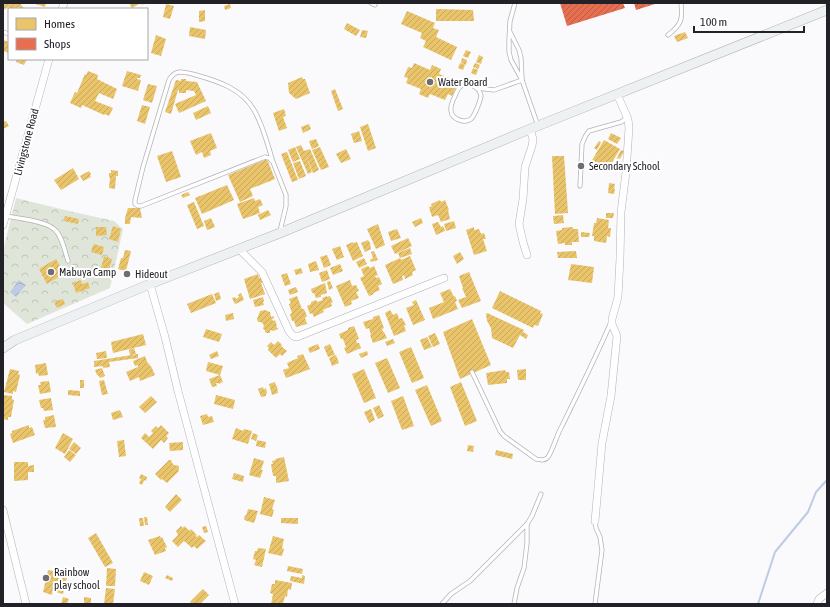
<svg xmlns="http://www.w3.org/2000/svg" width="830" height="607" viewBox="0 0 830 607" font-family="'Asap Condensed',sans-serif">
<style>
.park{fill:url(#park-crowns)}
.water{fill:url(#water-waves)}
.homes{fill:url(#homes-hatch)}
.shops{fill:url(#shops-hatch)}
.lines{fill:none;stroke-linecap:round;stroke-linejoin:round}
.stream{stroke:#becbe4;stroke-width:2}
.service-casing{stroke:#b3b2b6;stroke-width:5}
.minor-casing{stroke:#b3b2b6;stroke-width:8}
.secondary-casing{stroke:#b3b2b6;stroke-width:10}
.service{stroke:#fefefe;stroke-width:3.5}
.minor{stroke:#fefefe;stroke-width:7}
.secondary{stroke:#eef1f2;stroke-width:9}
.poi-dot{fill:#6e6d72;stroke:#fff;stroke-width:1.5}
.labels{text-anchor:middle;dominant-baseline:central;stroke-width:4;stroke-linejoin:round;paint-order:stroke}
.poi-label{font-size:11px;fill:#232128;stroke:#fff;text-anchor:start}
.street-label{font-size:11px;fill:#232128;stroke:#fff}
</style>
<defs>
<pattern id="park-crowns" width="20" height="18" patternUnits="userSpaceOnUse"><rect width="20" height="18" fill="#e0e5d9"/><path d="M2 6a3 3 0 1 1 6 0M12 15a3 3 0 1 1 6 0" fill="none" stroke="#c0c4ba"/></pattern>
<pattern id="water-waves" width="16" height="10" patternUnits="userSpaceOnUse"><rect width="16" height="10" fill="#becbe4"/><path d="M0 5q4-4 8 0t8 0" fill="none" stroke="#a3aec4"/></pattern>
<pattern id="homes-hatch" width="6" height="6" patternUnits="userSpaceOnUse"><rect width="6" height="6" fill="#e9c46a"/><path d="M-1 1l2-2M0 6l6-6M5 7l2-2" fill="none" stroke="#c8a85c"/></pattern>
<pattern id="shops-hatch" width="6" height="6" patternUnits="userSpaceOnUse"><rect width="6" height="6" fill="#e76f51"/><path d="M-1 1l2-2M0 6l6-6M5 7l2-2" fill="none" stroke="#bb5b43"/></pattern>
</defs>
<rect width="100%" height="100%" fill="#faf9fb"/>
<path class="park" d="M16 198 69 211 114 221 123 229 110 288 27 324 3 303V251Z"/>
<path class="water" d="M19 280 26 285 16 297 10 292Z"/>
<g class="homes">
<path d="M3 3H20L24 9H20L18 7 15 9H10L9 7 3 10Z"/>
<path d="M36 3H46L45 7 35 4Z"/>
<path d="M129 3H145L142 5 141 3 132 8Z"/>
<path d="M166 4 174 6 170 19 163 17Z"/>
<path d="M230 4 231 8 225 10 224 6Z"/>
<path d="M436 9 473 10 474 21H436Z"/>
<path d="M205 10V21L199 22V11Z"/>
<path d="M407 11 435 23 433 28 439 30 436 37 457 47 451 60 423 47 426 41 420 38 422 33 401 24Z"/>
<path d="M347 23 360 30 356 36 344 29Z"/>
<path d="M190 27 206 30 205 39 189 36Z"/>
<path d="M362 30 368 31 366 38 360 37Z"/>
<path d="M685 32 688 38 677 42 674 36Z"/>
<path d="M156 35 166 39 161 56 151 53Z"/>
<path d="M3 40 9 42V53L3 51Z"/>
<path d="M466 50 471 52 468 58 463 56Z"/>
<path d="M479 55 483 57 481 64 476 62Z"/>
<path d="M462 58 467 60 466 65 461 63Z"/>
<path d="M17 59H27L24 65 16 62Z"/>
<path d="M414 63 430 70 432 65 441 69 439 74 454 80 452 85 456 87 452 96 448 94 445 100 430 94 428 98 419 94 421 89 406 83 408 78 404 77 408 67 412 68Z"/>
<path d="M460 63 465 65 463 70 458 68Z"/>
<path d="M475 63 480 65 478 69 473 67Z"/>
<path d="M473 68 478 70 476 75 471 73Z"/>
<path d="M88 71 98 75 97 79 117 89 113 99 99 93 95 101 113 108 109 116 105 114 104 115 82 105 81 108 70 103 75 92 77 93 85 74 86 75Z"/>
<path d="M127 71 141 75 140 78H137V79L141 80 138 91 122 86Z"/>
<path d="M302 77 303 79H305L310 93 296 99 289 93 288 83Z"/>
<path d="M181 79H186V81L197 82 206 101 179 113 175 104 196 95 194 91 186 90V93H179V90H178L171 114 165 112 176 80 181 81Z"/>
<path d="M148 84 157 86 152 103 143 100Z"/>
<path d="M335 89 343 109 338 111 331 91Z"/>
<path d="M142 105 150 107 145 124 137 121Z"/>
<path d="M208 106 211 113 196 120 193 113Z"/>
<path d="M284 109 286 116 283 117 287 128 279 131 273 113Z"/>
<path d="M6 121 9 126 3 129V122Z"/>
<path d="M309 124 311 129 303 133 301 127Z"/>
<path d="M368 124 376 148 368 151 360 127Z"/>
<path d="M359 131 362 141 354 143 351 134Z"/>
<path d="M211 133 217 148 210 151 211 155 204 158 202 152 196 155 190 141Z"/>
<path d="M611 133 621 138 617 144 608 139Z"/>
<path d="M316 139 319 146 312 149 309 141Z"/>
<path d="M604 140 620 149 607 171 591 162Z"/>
<path d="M599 141 601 142 597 150 594 148Z"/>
<path d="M301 145 304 151 310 149 319 170 313 173 305 153 312 172 308 174 296 147Z"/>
<path d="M295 147 300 159 293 162 288 150Z"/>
<path d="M320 147 329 167 321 170 312 150Z"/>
<path d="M346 149 351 159 341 163 336 154Z"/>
<path d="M621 150 624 151 620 159 618 158 617 161 616 160Z"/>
<path d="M172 151 181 177 166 182 157 156Z"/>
<path d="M287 152 298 180 292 182 281 154Z"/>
<path d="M552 156H564L568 213 555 214Z"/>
<path d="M267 159 275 179 250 189 253 196 240 202 228 175Z"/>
<path d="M300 161 306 176 299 179 293 163Z"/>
<path d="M73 168 79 179 61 190 54 180Z"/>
<path d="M111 170 118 171V176H116L115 189 109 188 110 178 109 177V173H111Z"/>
<path d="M89 171 91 174 90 175 91 177 83 181 80 176 87 172H88Z"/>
<path d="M609 183 615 184 614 189H615L614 194 608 193Z"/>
<path d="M227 185 234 200 202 214 195 198Z"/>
<path d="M188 192 190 195 183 198 181 195Z"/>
<path d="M254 198 255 201 260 199 263 205 258 207 260 213 243 219 237 204Z"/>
<path d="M440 200 441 202 445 200 449 210H448L450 219 441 222 438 215 432 217 429 207 432 206 431 204Z"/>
<path d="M194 202 204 226 197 229 187 205Z"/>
<path d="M128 208H140L142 218 131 217 130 224H125V218Z"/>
<path d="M268 210 271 215 260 220 258 215Z"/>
<path d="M606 213H614L613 218H606Z"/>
<path d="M563 215 564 223 554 224 553 216Z"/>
<path d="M65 216 79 219 78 224 64 221Z"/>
<path d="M211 218 215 227 207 230 204 221Z"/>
<path d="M421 218 423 223 415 227 412 222Z"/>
<path d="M597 218 609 220 608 228H611L610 237 607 236 606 243 594 241V236H592L594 223H596Z"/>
<path d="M454 221 456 228 446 231 444 224Z"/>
<path d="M438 222 441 227 443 226 445 231 436 235 432 224Z"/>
<path d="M378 224 385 245 376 249 367 229Z"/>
<path d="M113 226 121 229 118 242 109 239Z"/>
<path d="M96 227H106L107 235 96 236Z"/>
<path d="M474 227V230L479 229 481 234 484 233 486 239H483L487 251 474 255 466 230Z"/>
<path d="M573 227V229H578L579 242H572V245H565V243L558 244 556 231 562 230V228Z"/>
<path d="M397 229 401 238 391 241 388 232Z"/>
<path d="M581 232 590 233 589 237H581Z"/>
<path d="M408 238 412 246 395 254 391 246Z"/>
<path d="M368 240 370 243 371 249 365 252 361 243Z"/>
<path d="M353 242V243L357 242 363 256 353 261 346 245Z"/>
<path d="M94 244 104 247 102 255 91 252Z"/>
<path d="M340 246 344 257 337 260 332 249Z"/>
<path d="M410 248 412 254 400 258 398 253Z"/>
<path d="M125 250 131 251 126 271 118 269 121 258H123Z"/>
<path d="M374 251 378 260 371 262 370 260 373 258 371 252Z"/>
<path d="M576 251 577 258H558L557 252Z"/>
<path d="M460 252 464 259 457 264 453 256Z"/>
<path d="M327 255 331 265 324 268 320 257Z"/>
<path d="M104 256 112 259 109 270 101 268Z"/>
<path d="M410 256 416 270 412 272 413 275 405 279 404 275 402 276 403 280 393 284 385 265 400 258 401 260Z"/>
<path d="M364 258 367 264 359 268 356 262Z"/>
<path d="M56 259 60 266 58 267 62 275 47 284 39 269Z"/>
<path d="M316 261 319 270 310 272 308 264Z"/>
<path d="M340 264 343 271 333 275 330 268Z"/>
<path d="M571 264 594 267 592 283 568 280Z"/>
<path d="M368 266 370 268 374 266 378 275 375 276 376 278 379 277 382 284 378 286 380 290 373 293 374 294 369 296 360 278 364 276 361 269Z"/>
<path d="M301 268 303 273 296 275 294 270Z"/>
<path d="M327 270 330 279 322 282 319 273Z"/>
<path d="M469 272 481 301 462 308 458 300 466 297 462 288H463L459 276Z"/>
<path d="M287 273 291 284 285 286 281 275Z"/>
<path d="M258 274 259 278H261L263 283H261L265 294 250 299 244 279Z"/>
<path d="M81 280 82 284 88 282 90 288 76 293 73 283Z"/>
<path d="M350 280 352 286 356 285 359 291 356 292 359 298 351 301 352 304 345 307 336 286Z"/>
<path d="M330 281 333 288 329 290 327 282Z"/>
<path d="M325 283 327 293 321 295V297L316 298 314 293H312L311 289Z"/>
<path d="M296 287 298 292 290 295 288 290Z"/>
<path d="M450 289 454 297 455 296 457 301 455 302 458 309 433 319 429 308 444 302 440 293Z"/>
<path d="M500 291 541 311 540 313 543 314 538 326 534 325 533 328 492 308Z"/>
<path d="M219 292 221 299 216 301 214 294Z"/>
<path d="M241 293 244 300 235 304 232 298 235 297 236 299 239 297 238 295Z"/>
<path d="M212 294 216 303 191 313 187 304Z"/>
<path d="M297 296 302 309H304L307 316 305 318 307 324 296 327 294 321H292L290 314 292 313 289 304 291 303 289 299Z"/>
<path d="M327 296V297L330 296 333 302 331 303 332 306 323 310 324 312 314 317 312 313 310 314 307 306 311 304V302L316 300 317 302 323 300 322 298Z"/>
<path d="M263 297 264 301 263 302 264 305 255 307 253 300Z"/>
<path d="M63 299 65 304 57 308 54 302Z"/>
<path d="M416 300 425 320 413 325 406 308 414 305 412 302Z"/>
<path d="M265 310 270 312 271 317 274 316V318L272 319 273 321 275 320 277 326H276L278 329 273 331 270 330V333H267L265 332V330L263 329 264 325 261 322H258L257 319 260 311Z"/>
<path d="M390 310 393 315 397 313 399 319 402 318 406 325 404 326 406 331 394 336 385 313Z"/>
<path d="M233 313 234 319 226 321 225 315Z"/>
<path d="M487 313 524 330 523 332 528 335 526 339 520 335 513 348 492 338 491 328 487 321 486 314Z"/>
<path d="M379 315 384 328 382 329 383 332H384L387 338 373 343 370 335H371L369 328 366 329 363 322 373 319V317Z"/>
<path d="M472 319 491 365 460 379 443 332Z"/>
<path d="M354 326 359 339 356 340 357 343H359L361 348 347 354 344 348 346 347 343 339H341L339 334 348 330V328Z"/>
<path d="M206 329 222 334 219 342 203 337Z"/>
<path d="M435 333 440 344 433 347 428 336Z"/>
<path d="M143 334 146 345 113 353 111 342Z"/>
<path d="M427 337 432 347 424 350 420 340Z"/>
<path d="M393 339 395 343 387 346 385 342Z"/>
<path d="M278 341 282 345 281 346 287 351 282 356 280 354 276 358 268 350 269 348 267 346 271 342 274 345Z"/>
<path d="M318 344 320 349 310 353 308 348Z"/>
<path d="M330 344 335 355 328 357 324 347Z"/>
<path d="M411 347 424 378 412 383 399 352Z"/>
<path d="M134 348 136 354 130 355 129 350Z"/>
<path d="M106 351 107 358 97 359 96 353Z"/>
<path d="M217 351 219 356 211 359 209 355Z"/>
<path d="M367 351 368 355 361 358 359 354Z"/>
<path d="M138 354V358L109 362 110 367 103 368V366L94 367V361Z"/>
<path d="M303 354 310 369 286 378 283 370 289 368 287 363 298 358 297 356Z"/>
<path d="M336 355 339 363 332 366 329 358Z"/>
<path d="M145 356 148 364 149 363 150 366H151L155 375 140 381 139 377 130 381 126 372 138 367V365L135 366 133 361Z"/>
<path d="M387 358 400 388 388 393 375 363Z"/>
<path d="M208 362 223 366 220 375 206 371Z"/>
<path d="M46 363 48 375 39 376 38 373 36 374 35 365Z"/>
<path d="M102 368 105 376 100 378 98 375H97L95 370Z"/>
<path d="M10 369 19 371 18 374 20 375 16 392 13 391V394L4 392Z"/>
<path d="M364 369 376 398 364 403 352 374Z"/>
<path d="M526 369V380H518L517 370Z"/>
<path d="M505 370 506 372H509L510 379H507V383L488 385 486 373Z"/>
<path d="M220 375 223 382 219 384 218 383H216L217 386 212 387 209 379Z"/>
<rect x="80" y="380" width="4" height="8"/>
<path d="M104 380 108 394 102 395 99 381Z"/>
<path d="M49 381 51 392 40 394 38 385H41L40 382Z"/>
<path d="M275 382 276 386H277L278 393 272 395 269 384Z"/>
<path d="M461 382 477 421 465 426 450 387Z"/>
<path d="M427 385 442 421 431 426 415 390Z"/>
<path d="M263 387 264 390 266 388 267 393 266 394V396L261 397 258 389Z"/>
<path d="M68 390 80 391V396L68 395Z"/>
<path d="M3 395 12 396V399L14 400 11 417H8V420L3 419Z"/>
<path d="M216 395 235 400 233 409 214 404Z"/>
<path d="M151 396 157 402 145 413 139 407Z"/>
<path d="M403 396 414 426 402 430 391 401Z"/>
<path d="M51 398 53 410 44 411 43 408H41L39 400Z"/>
<path d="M379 405 384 416 378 419 373 408Z"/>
<path d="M371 409 375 420 369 423 364 412Z"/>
<path d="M120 410 123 417 113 420 111 413Z"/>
<path d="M207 414 208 417 212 416 214 422 203 425 200 416Z"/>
<path d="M54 415 56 427 45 428 43 420H45V417Z"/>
<path d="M29 425V428L32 427 35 435 13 443 10 434 12 433V431Z"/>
<path d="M161 425 169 433 166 436 168 438 164 443 161 440 153 449 141 438 145 433 149 437 153 433 151 431 156 426 158 428Z"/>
<path d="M236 428 243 431 244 429 252 431 248 444 232 439Z"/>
<path d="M63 433 73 439 65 454 55 448Z"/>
<path d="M253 433 258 435 256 441 251 439Z"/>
<path d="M124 440 126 456 119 457 117 441Z"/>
<path d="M257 440 266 442 265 448 256 446Z"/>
<path d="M74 442 81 448 76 454 69 449Z"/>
<path d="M183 442V450L170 451 169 443Z"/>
<path d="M468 445 474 446 473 452 467 451Z"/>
<path d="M69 450 76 455 70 462 64 457Z"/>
<path d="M496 450 513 454 512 459 495 455Z"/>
<path d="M284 457 289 481 276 483V476H273L271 464H273L272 461 276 460 275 459Z"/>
<path d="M254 458 264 461 261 470H263L260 478 249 475Z"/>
<path d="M169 460H171L172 462V463L174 465 179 466V469L178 470 179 471 167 483 162 479 161 480 155 474Z"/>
<path d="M14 462H28V466L34 465V472H28V480L14 481Z"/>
<path d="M234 473 244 476 243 482 232 479Z"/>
<path d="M141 474 147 477 146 481 144 480 142 485 139 483 141 479 139 478Z"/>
<path d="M176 494 182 500 170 512 165 507Z"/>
<path d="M264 497 275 500 272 509 274 510 272 517 260 514Z"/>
<path d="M248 509 258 511 254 523 244 520 245 515 246 516Z"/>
<path d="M144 517H147L148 525H145Z"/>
<path d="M139 518H143L144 526H140Z"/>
<path d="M281 518H298V524L281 523Z"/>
<path d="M181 526 183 528 184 526 190 531 191 529 197 535 195 536 197 537 199 535 206 541 197 549 194 546 192 548 184 541 178 547 172 541 178 535 176 531Z"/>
<path d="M206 526 208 532 204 533 202 527Z"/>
<path d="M96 533 113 563 105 567 88 538Z"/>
<path d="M160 536 161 538 162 537 167 547 165 548 166 551 155 555 148 540Z"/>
<path d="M273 536 284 539 282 548 284 549 282 556 268 553Z"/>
<path d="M258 548 266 549 262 567 254 565 256 560 253 559 255 551H257Z"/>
<path d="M288 566 303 569 302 574 287 571Z"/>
<path d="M107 568 116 569 115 586H106Z"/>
<path d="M55 569 62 571 61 573 68 574 63 594 55 592 56 589 53 588 52 595 43 592 48 570 55 571Z"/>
<path d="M144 572 153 576 149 585 140 581Z"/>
<path d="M167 575 173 578 172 581 165 578Z"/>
<path d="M302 575 305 576 304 584 290 581 291 576 302 578Z"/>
<path d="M275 580 292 583 291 590 288 589 287 597 285 596 283 604H271L273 594 270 593 272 584H275Z"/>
<path d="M106 588 115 589 113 604H104Z"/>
<path d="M203 589 209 595 200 604H192L190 602Z"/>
<path d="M63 597 69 599 67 604H61Z"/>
<path d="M84 597 91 598V604H84Z"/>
</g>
<g class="shops">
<path d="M560 3H623L625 8 567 26Z"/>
<path d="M634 3H658L636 10Z"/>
</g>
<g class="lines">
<path class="stream" d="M758 604 775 552 808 512 816 492 827 480"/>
<g class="service-casing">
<g id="service">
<path d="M371 3 375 5"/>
<path d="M515 3 510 21 509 40V52L511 60 522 80 538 126"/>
<path d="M3 32 9 34"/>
<path d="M510 32 519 50 521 58 522 79"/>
<path d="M668 35C681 25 683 20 681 3"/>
<path d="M464 84C472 84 480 88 481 96 480 102 475 115 471 119 464 124 452 119 451 111 450 106 453 100 455 96 457 91 458 87 464 84Z"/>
<path d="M477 88 494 90 522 80"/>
<path d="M273 162C268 146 263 125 254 110 242 89 218 81 196 75 184 72 176 68 169 80L143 167 135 200V204L138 206H141L265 157 269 158 273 162 286 195V206L280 231"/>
<path d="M580 186 582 144 586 135 589 131 621 122 624 120 626 117"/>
<path d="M5 216C18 218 45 221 54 229 62 235 65 252 68 261"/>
<path d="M472 372 500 431 504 436 536 459C541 460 545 461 548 457 553 450 557 434 562 426 579 391 596 357 611 322"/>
<path d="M595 521 596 528 600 537 602 550 595 604"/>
<path d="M442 604 451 594 470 581 527 524 532 516 541 494"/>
<path d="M514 604 517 588 524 568 527 543V524"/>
</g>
</g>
<g class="minor-casing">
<g id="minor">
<path d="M62 9 64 3"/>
<path d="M3 225 49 59"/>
<path d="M239 249 262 272 289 331 293 336 297 337 444 278"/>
<path d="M527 255 523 242 519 224 523 199 525 167 532 146 533 139 530 129"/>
<path d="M150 284 165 337 178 391 235 604"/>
<path d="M3 510 26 604"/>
<path d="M595 521 602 443 611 396 617 336 612 324V319L618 297 620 258 621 212 626 172 629 128 628 119 617 94"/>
<path d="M817 604 819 599 827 593"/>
</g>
</g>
<g class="secondary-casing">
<path id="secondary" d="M3 348 15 340 150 284 280 233 530 129 827 10"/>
</g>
<use href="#service" class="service"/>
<use href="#minor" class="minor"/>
<use href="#secondary" class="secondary"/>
</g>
<g class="poi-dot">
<circle cx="430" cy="82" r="4"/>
<circle cx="581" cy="166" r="4"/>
<circle cx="51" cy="272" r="4"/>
<circle cx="127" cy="274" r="4"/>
<circle cx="46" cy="578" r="4"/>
</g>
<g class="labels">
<g class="poi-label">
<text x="438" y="82">Water Board</text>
<text x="589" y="166">Secondary School</text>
<text x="59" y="272">Mabuya Camp</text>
<text x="135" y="274">Hideout</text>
<text x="54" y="572">Rainbow<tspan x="54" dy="13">play school</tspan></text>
</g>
<g class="street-label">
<text transform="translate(26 142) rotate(-75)">Livingstone Road</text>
</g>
</g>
<rect width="830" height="607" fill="none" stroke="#232128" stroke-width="8"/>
<rect x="8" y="8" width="140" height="52" fill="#ffffff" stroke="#a7a6a9"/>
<rect x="16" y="18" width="20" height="12" fill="#e9c46a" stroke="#a7a6a9"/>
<text x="44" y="28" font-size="12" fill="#232128">Homes</text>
<rect x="16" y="38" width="20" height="12" fill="#e76f51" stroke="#a7a6a9"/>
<text x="44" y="48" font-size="12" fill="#232128">Shops</text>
<path d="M694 26v6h110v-6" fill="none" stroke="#232128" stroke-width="2"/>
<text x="700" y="26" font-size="12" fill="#232128" stroke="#ffffff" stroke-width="3" paint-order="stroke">100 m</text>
</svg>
